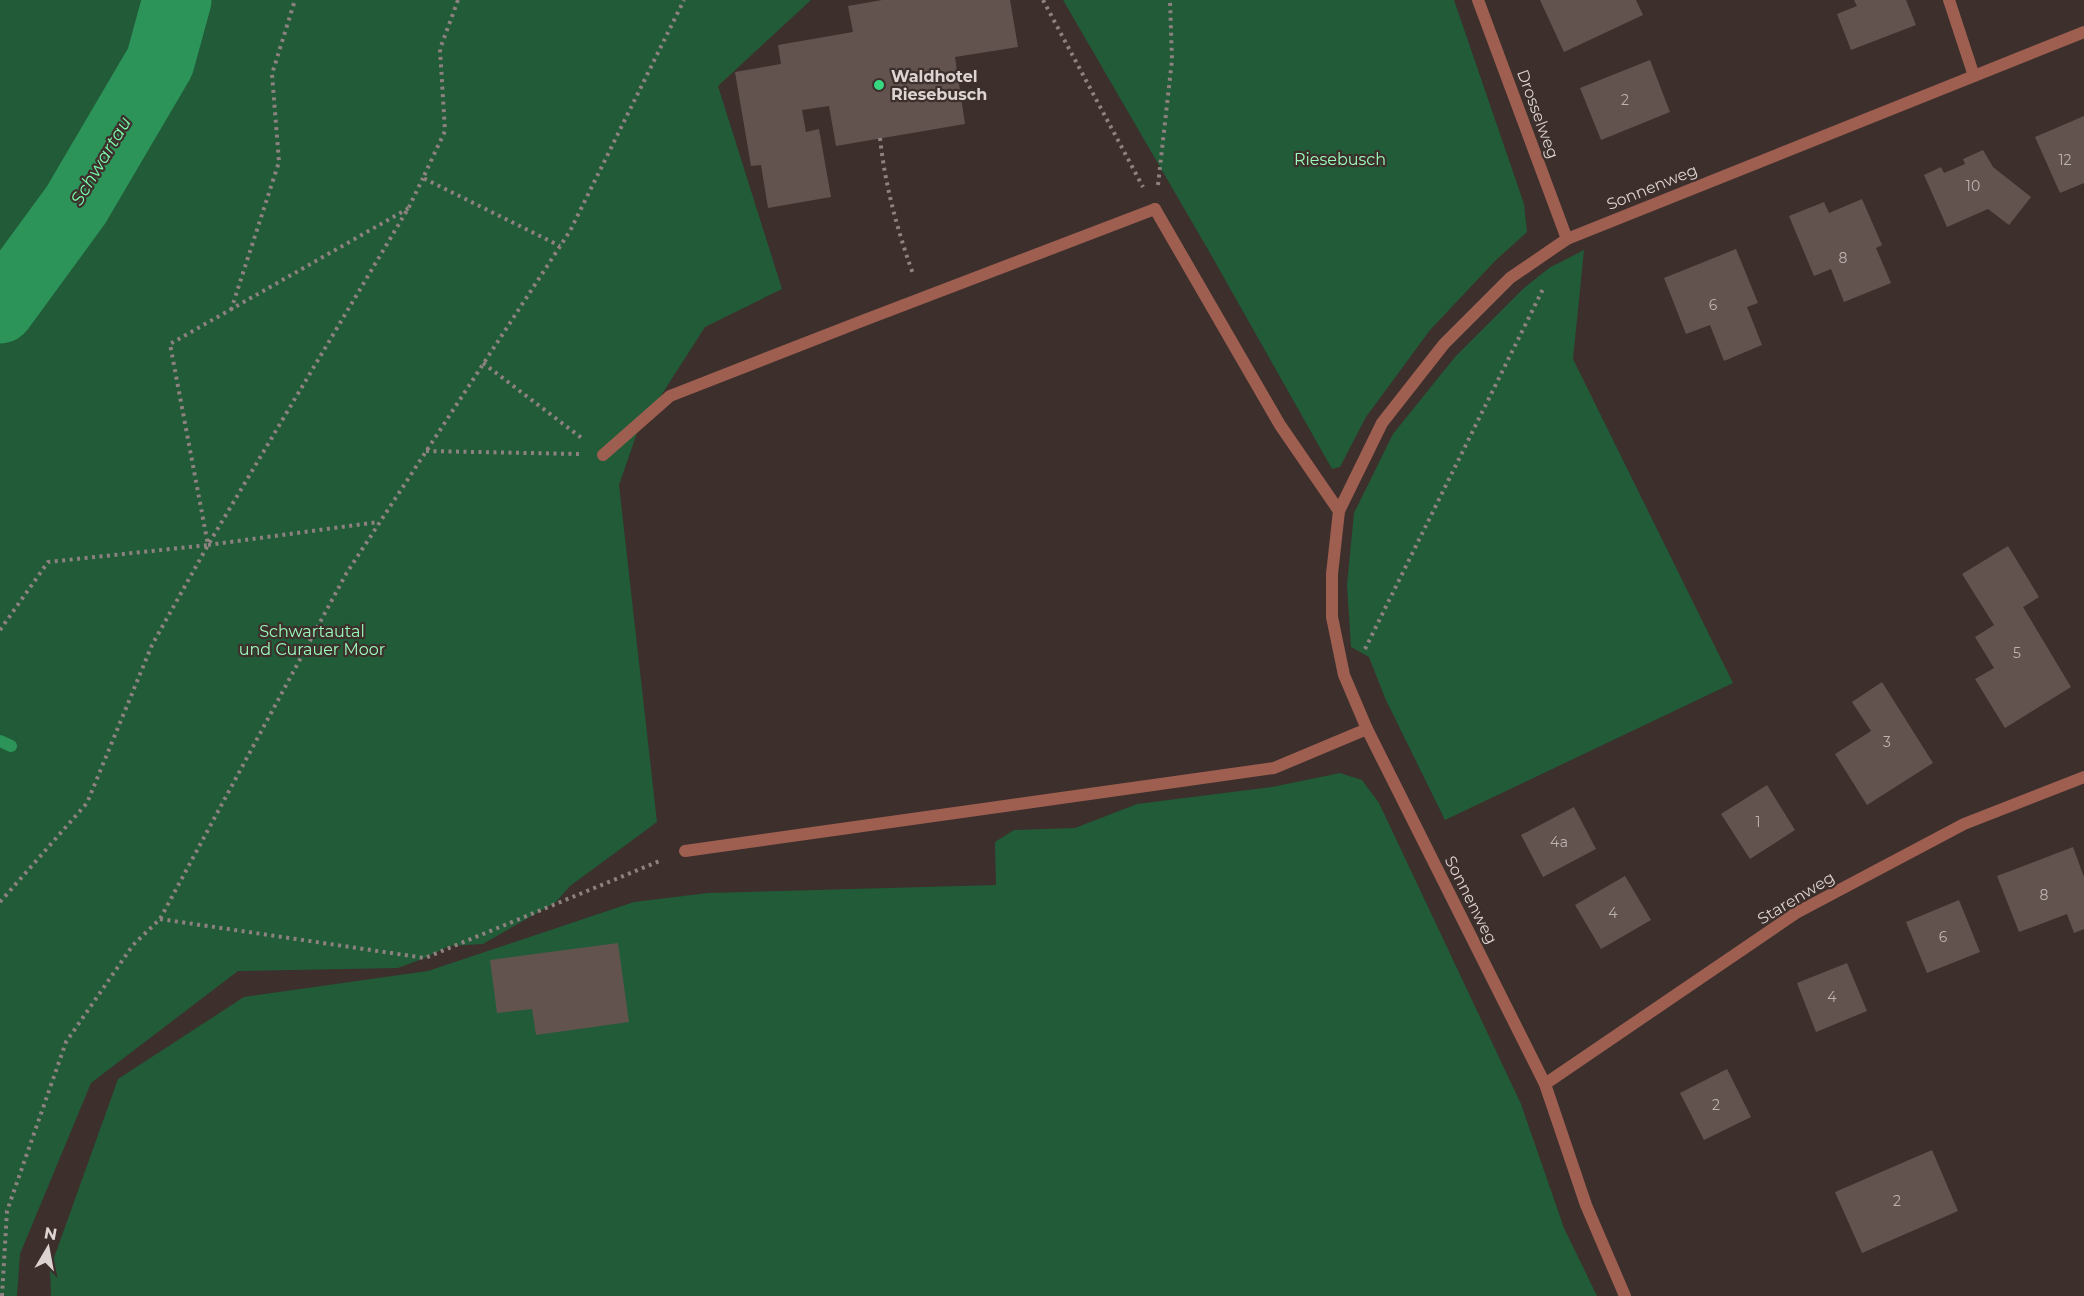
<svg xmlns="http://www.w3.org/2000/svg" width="2084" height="1296" viewBox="0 0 2084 1296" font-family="Montserrat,sans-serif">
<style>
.green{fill:#215b38}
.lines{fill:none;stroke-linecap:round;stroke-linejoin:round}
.stream{stroke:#2d9459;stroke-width:12}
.river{stroke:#2d9459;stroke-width:69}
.building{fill:#62534f}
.path{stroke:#8d827f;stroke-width:4;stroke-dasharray:3 4.5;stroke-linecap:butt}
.lane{stroke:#9e5f51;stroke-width:12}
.street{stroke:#9e5f51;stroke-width:12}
.poi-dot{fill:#36d880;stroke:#3d2f2c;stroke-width:2}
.labels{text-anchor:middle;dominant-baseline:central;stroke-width:4.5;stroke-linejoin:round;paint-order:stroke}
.number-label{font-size:14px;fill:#beb4b1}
.poi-label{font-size:16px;font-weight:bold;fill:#ddd4d2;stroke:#3d2f2c;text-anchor:start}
.street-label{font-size:16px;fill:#ddd4d2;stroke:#3d2f2c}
.park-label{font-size:16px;fill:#9afbbb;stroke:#3d2f2c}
.water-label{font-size:18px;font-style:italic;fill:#79f8a9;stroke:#3d2f2c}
</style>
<rect width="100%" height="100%" fill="#3d2f2c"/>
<g class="green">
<path d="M0 0H811L718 86 782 289 705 327 637 433 619 485 657 822 570 886 556 902 483 944 449 946 425 958 398 968 238 971 91 1083 20 1254 17 1296H0Z"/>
<path d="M1063 0H1454L1524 204 1527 232 1496 260 1430 330 1366 417 1340 467 1332 469 1210 253Z"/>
<path d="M1584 250 1573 359 1733 683 1445 820 1385 698 1369 657 1351 647 1347 585 1354 513 1393 434 1455 357 1524 288 1549 268Z"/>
<path d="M1340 773 1362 780 1379 803 1521 1104 1564 1228 1597 1296H51L50 1269 118 1079 244 997 428 971 634 902 708 893 996 885 995 842 1014 830 1075 828 1137 804 1272 787Z"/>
</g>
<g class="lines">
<path class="stream" d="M0 741 11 746"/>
<path class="river" d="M0 309 76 205 160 62 177 0"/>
</g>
<g class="building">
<path d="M882 0H1010L1018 47 955 57 965 124 836 146 829 106 802 110 806 132 819 129 831 197 768 208 761 165 751 166 735 72 781 64 778 45 853 32 848 6Z"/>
<path d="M1540 0H1636L1643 15 1564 52Z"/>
<path d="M1854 0H1906L1916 25 1851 50 1837 14 1857 6Z"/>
<path d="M1650 60 1670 112 1601 140 1580 88Z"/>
<path d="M2084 116V183L2060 193 2035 137Z"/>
<path d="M1983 150 1993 167 2031 197 2009 225 1988 209 1947 227 1924 175 1941 167 1944 173 1965 164 1963 159Z"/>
<path d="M1862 199 1882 245 1876 248 1891 283 1844 302 1831 269 1814 276 1789 216 1824 202 1829 213Z"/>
<path d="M1736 249 1758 303 1747 307 1762 345 1724 361 1710 325 1686 334 1664 278Z"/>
<path d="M2008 546 2039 597 2023 607 2071 687 2005 728 1975 679 1994 668 1975 637 1994 625 1962 574Z"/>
<path d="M1882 682 1933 763 1867 805 1835 754 1871 731 1852 702Z"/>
<path d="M1767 785 1795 830 1750 859 1721 814Z"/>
<path d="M1574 807 1596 849 1543 877 1521 835Z"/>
<path d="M2073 847 2084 877V929L2074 933 2067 914 2019 932 1997 876Z"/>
<path d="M1625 876 1651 920 1601 949 1575 905Z"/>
<path d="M1959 900 1980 952 1927 973 1906 922Z"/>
<path d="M618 943 629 1022 536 1035 532 1009 497 1013 490 960Z"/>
<path d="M1847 963 1867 1011 1816 1032 1797 983Z"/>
<path d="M1727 1069 1751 1117 1704 1140 1680 1093Z"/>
<path d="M1932 1150 1958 1211 1862 1253 1835 1192Z"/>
</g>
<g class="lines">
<g class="path">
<path d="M458 0 440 49 445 131 423 178 560 246"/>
<path d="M1043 0 1143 187"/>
<path d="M880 138C885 185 897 229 913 274"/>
<path d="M1158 185 1172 60 1170 0"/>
<path d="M231 310 279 162 272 74 295 0"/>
<path d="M483 363 583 439"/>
<path d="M426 451 579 454"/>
<path d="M208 545 379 522"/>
<path d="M0 630 48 562 208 545 170 344 409 208"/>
<path d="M1365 649 1544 287"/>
<path d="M0 902 87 803 152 645 208 545 409 207 423 178"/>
<path d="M160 919 425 958 662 860"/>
<path d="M2 1296 7 1211 66 1042 133 945 160 919 346 574 570 231 684 0"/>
</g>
<g class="lane">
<path d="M603 455 670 396 862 321 1155 209"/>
<path d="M685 851 1274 768 1367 729"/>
</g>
<g class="street">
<path d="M1478 0 1567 239"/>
<path d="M1949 0 1974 76"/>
<path d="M1155 209 1280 425 1339 511"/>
<path d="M1545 1084 1796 913 1964 824 2084 777"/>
<path d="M1625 1296 1586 1205 1545 1084 1367 729 1344 675 1332 617V574L1339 511 1382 423 1444 344 1510 278 1567 239 2084 32"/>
</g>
</g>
<circle class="poi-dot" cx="879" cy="85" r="6"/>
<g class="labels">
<g class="number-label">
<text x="1625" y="100">2</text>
<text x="2065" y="160">12</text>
<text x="1973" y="186">10</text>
<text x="1843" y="258">8</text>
<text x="1713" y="305">6</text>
<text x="2017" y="653">5</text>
<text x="1887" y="742">3</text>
<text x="1758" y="822">1</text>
<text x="1559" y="842">4a</text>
<text x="2044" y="895">8</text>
<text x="1613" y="913">4</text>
<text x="1943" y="937">6</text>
<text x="1832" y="997">4</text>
<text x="1716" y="1105">2</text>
<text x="1897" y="1201">2</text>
</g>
<g class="poi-label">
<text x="891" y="76">Waldhotel<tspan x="891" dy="18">Riesebusch</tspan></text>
</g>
<g class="street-label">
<text transform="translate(1538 114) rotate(70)">Drosselweg</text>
<text transform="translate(1652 187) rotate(-22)">Sonnenweg</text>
<text transform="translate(1796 898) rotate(-31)">Starenweg</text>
<text transform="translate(1471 900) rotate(63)">Sonnenweg</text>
</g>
<g class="park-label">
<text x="1340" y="159">Riesebusch</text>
<text x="312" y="631">Schwartautal<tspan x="312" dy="18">und Curauer Moor</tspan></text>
</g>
<g class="water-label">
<text transform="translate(101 161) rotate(-59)">Schwartau</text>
</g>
</g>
<g transform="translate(48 1248) rotate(10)" stroke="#3d2f2c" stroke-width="4.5" paint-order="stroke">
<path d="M0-4.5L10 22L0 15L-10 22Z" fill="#ddd4d2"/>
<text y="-9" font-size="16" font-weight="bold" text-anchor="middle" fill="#ddd4d2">N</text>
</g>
</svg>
